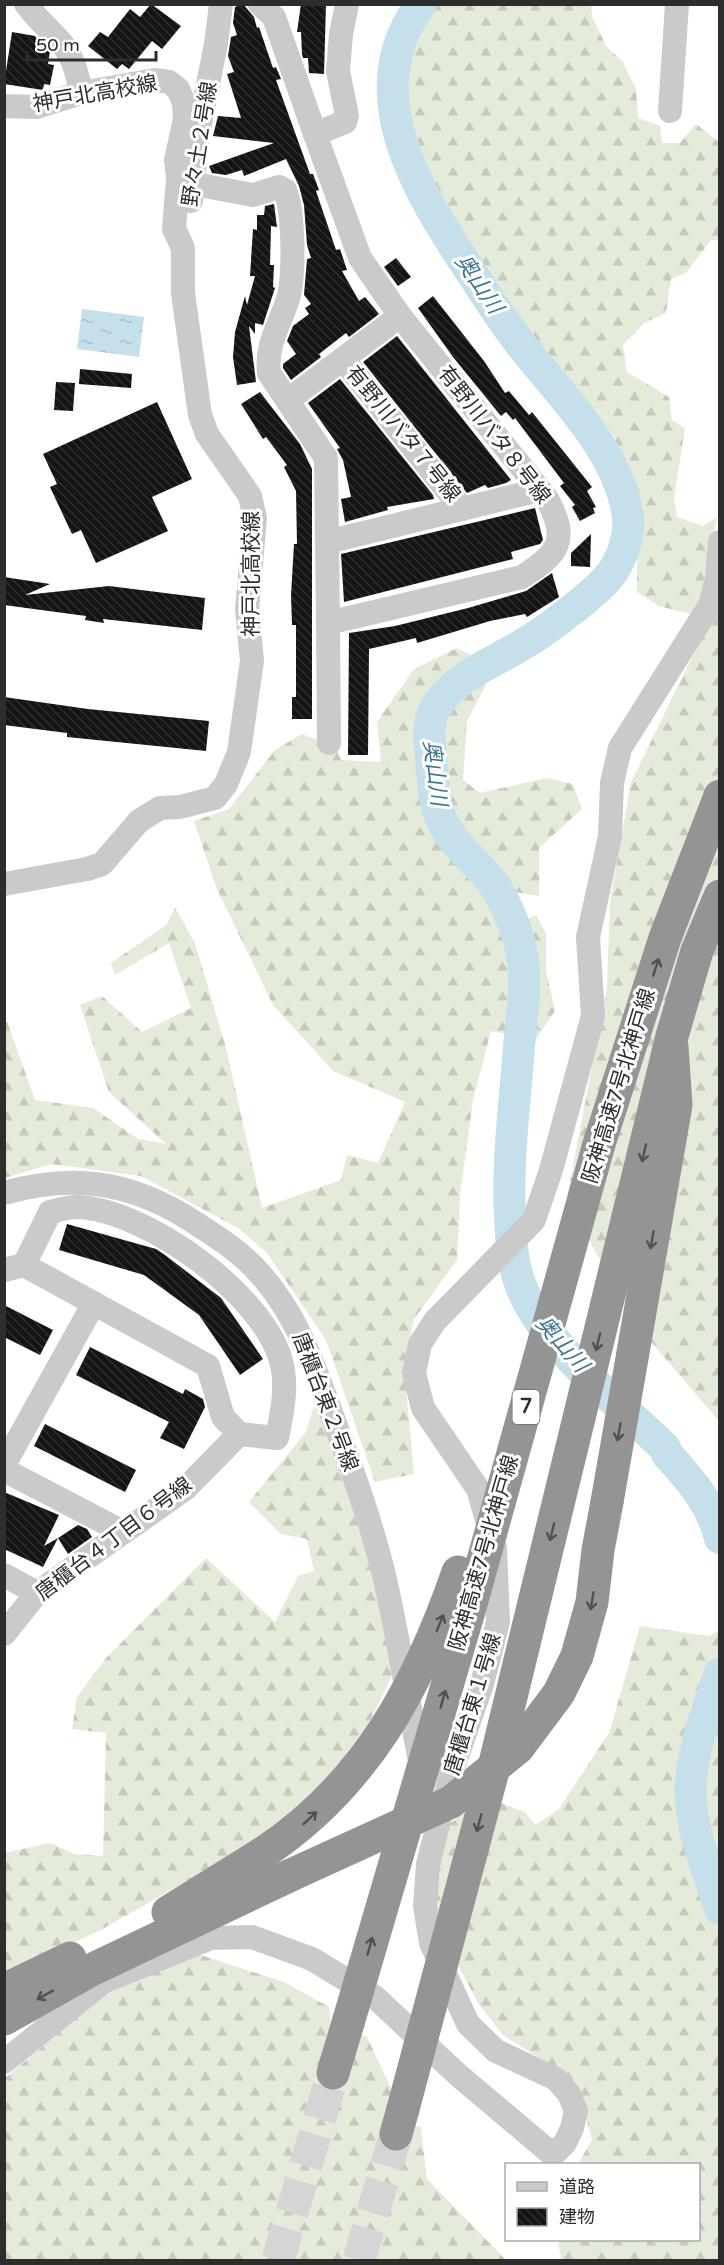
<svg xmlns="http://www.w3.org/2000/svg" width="724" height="2265" viewBox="0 0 724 2265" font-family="'Varela Round','Noto Sans JP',sans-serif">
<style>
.forest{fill:url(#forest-firs)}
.water{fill:url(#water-ripples)}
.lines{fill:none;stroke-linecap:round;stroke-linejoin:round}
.river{stroke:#c6e0eb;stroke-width:32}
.building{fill:url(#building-back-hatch)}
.highway-tunnel{stroke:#d5d5d5;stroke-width:33;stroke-dasharray:33 16;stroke-linecap:butt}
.minor{stroke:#cacaca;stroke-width:24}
.highway{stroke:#949494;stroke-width:33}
.highway-bridge{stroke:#949494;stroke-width:33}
.oneway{stroke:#515151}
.labels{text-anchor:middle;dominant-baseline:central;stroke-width:6;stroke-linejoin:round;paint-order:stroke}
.shield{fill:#fff;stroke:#6c6c6c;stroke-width:1.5}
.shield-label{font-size:20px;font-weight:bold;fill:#2d2d2d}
.street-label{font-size:21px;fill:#2d2d2d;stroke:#fff}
.water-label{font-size:22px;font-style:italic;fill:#3b7590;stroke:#fff}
</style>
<defs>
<pattern id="forest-firs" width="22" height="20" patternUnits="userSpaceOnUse" patternTransform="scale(1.5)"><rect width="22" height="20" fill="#e5ebda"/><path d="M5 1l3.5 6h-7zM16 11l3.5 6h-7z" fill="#c5cabb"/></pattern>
<pattern id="water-ripples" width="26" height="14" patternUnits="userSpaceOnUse" patternTransform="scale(1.5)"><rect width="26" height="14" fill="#c6e0eb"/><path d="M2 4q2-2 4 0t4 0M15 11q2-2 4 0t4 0" fill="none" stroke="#aac0ca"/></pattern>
<pattern id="building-back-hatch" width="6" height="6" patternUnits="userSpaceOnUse" patternTransform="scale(1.5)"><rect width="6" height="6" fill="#141414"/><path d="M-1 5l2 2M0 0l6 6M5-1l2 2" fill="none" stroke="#2e2e2e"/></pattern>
</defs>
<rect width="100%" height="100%" fill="#fff"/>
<g class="forest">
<path d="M591 4 592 16 606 46 623 62 636 89 638 118 660 126 662 143H680L696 124 719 142V240H711L686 273 671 279 666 313 644 323 623 345 627 372 669 397 672 420 685 428 674 498 677 517 703 526 717 517 699 616 659 606 637 592V550L633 489 614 436 514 326 428 192 402 131 401 74 408 35 431 5Z"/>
<path d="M719 590V1421L646 1336 593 1248 568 1192 607 988 610 901 631 782 702 637Z"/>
<path d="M457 648 482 661 485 687 467 721 463 780 480 793 546 778 573 784 582 809 539 848V896L514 892 492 909 508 929 536 915 546 933V970L555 1011 536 1039 491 1031 473 1100 460 1195 457 1260 414 1319 404 1367 414 1474 375 1482 326 1340 267 1253 238 1228 141 1176 51 1164 5 1178 4 1013 35 1100 93 1108 138 1139 166 1144 109 1092 80 1005 102 996 142 1032 191 1008 169 943 115 975 111 963 166 925 175 908 195 943 226 1048 262 1208 341 1180 347 1155 378 1163 405 1102 333 1071 273 1005 216 887 194 821 229 809 275 750 302 734 335 747 341 760 381 762 377 722 414 669Z"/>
<path d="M314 1406 331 1432 368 1556 396 1667 370 1721 308 1807 248 1846 99 1931 5 1974 4 1853 50 1843 75 1854 103 1856 106 1733 72 1729 77 1697 106 1658 206 1558 275 1622 298 1576 314 1571 307 1539 281 1534 249 1502 306 1432Z"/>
<path d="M640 1626 708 1636 719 1631V2260H561L558 2240H698V2164H578L592 2140 581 2098 560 2071 503 2035 478 2003 434 1919 442 1831 481 1796 525 1812 535 1825 559 1809 609 1733Z"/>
<path d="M195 1953 284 1982 329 2007 331 2025 367 2037 393 2092 384 2119 421 2127 427 2179 506 2260H5L4 2079 108 1991Z"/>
</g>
<path class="water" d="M82 309 144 317 139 357 77 349Z"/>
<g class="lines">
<g class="river">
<path d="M421 4C355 92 418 192 469 269 486 295 503 322 522 346 561 395 621 454 628 518 630 538 620 565 606 580 590 597 546 631 525 643 495 662 455 676 436 707 427 721 429 741 431 757 433 779 433 803 443 823 456 849 481 865 497 889 509 910 520 937 523 961 526 989 522 1018 519 1046 515 1103 507 1159 510 1216 511 1242 512 1266 523 1291 546 1346 621 1406 665 1448L667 1454C691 1481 711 1502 720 1538"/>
<path d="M720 1673C709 1707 694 1743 691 1779 687 1823 707 1868 720 1909"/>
</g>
</g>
<g class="building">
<path d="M151 4 181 26 162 49 152 41 129 69 122 64 117 69 88 46 100 32 108 37 130 9 140 17Z"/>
<path d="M243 4 254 17 257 28 259 27 273 68 276 67 281 79 276 80 310 174H313L319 190 316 191 336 250 340 249 347 270 342 271 359 301 365 297 379 314 349 337 346 333 319 354 321 357 291 380 283 368V364L296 354 287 341 293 326 309 314 305 308 311 304 304 295 307 259 311 258 307 245 304 205 299 186 286 159 244 176 242 170 226 175 212 173 209 166 274 143 213 136 218 116 241 118 227 74 234 72 228 56 231 37 237 35 233 23 235 7Z"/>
<path d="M301 4H326L324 74 309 73 308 58H303L302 54 301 32H297Z"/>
<path d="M12 32 35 36 41 46 50 51 48 64 54 65 50 85 44 84 43 90 4 84Z"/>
<path d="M274 204 277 227 271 226 270 265H274L273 287 275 288 263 325 255 323V334L249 326 256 382 237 385 233 357 235 332 245 296 247 305 255 276H250L253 229 257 230V215H264L265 206Z"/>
<path d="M396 258 411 277 398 286 384 267Z"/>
<path d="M433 296 484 361 505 393 509 391 529 415 532 412 592 487 587 491 596 507 593 508 595 513 580 521 572 507 575 505 560 486 564 483 515 418 513 420 506 412 501 416 453 357 418 308Z"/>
<path d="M397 336 511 480 506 483 488 488 485 485 467 493 363 362Z"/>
<path d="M80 369 132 374 131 388 79 384Z"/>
<path d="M340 379 433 495 434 499 387 507 388 510 345 522 341 499 351 497 343 460 337 449 340 448 308 403Z"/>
<path d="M56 382 75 383 73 411 54 410Z"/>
<path d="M260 392 300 444 312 469V719H292V697H296V625H292L291 595 294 544H297L296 491 284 467 287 465 266 437 263 439 241 404Z"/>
<path d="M157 402 192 479 152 497 168 531 96 563 81 530 72 534 50 487 57 484 43 454Z"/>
<path d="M535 508 543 540 540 544 511 552 513 559 344 602 341 554Z"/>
<path d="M591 534 590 567 571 566V553Z"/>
<path d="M552 573 559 597 527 617 525 614 490 621 417 643 416 638 369 649 368 755H348L349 633 395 626 468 608 526 591Z"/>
<path d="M4 577 50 584 25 595 109 586 205 598 202 630 103 619 104 623 85 620 86 616 4 605Z"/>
<path d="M4 697 88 709 209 721 206 751 67 737V733L4 725Z"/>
<path d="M67 1224 156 1249 165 1255 221 1298 263 1359 240 1375 199 1315 144 1275 59 1250Z"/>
<path d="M4 1305 53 1330 40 1355 4 1337Z"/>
<path d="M90 1347 183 1394 185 1389 203 1399 205 1407 184 1449 160 1438 169 1422 76 1375Z"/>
<path d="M45 1424 136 1470 125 1492 34 1446Z"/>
<path d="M4 1492 59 1515 44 1546 58 1538 43 1567 4 1549Z"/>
<path d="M78 1525 87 1529 92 1537 68 1554 58 1538Z"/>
</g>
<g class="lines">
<g class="highway-tunnel">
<path d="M278 2260 333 2073"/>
<path d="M359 2260 396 2134"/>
</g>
<g class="minor">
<path d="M26 4C55 42 72 39 81 93"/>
<path d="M260 4 274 17 315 134"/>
<path d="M4 106 36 107 81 93 155 80 169 82 178 89 184 103 185 119 176 160 178 179 174 229 183 248V293L200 415 207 434 250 496 255 518 247 610 252 661 239 752 226 784 215 798 180 807 160 808 139 821 102 864 87 869 4 884"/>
<path d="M670 111 677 4"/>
<path d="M194 184 253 195 279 187 285 190C294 212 295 280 287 302 278 328 266 345 269 373L326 458 328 623"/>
<path d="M191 201 199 129 216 44 221 4"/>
<path d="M343 359 462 509"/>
<path d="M288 400 400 316"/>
<path d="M327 542 539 490"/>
<path d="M329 743 328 623 522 577C558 554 570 541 547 499L400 316 360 258 315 134 345 122 347 116 338 71 341 34 347 4"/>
<path d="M4 1193C71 1174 127 1181 186 1217 212 1234 241 1251 261 1275 295 1313 312 1360 329 1407 349 1462 370 1517 384 1575 399 1639 408 1705 422 1770"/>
<path d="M24 1265 50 1212C58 1210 68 1207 77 1207 145 1209 263 1294 281 1361 288 1386 282 1413 277 1438L239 1434"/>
<path d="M4 1270 24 1265 208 1366 223 1417 239 1434 185 1489 37 1593 4 1634"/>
<path d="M4 1465 94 1303"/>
<path d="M4 1470 123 1532"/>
<path d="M4 1575 37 1593"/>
<path d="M4 2062 103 1982 211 1938 252 1937 312 1959 376 1998 457 2074 553 2155 565 2143 572 2128 576 2111 569 2094 556 2079 496 2051 468 2024 431 1943 425 1906 428 1864 452 1770 482 1684 498 1622 495 1548 478 1489 423 1408 414 1373 420 1344 435 1321 534 1220 551 1170 593 1016 588 937 610 836 612 783 620 748 710 605 717 579 720 542"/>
</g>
<g class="highway">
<path d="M607 1502 676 1105 672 1047"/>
<path d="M168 1912 263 1853"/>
<path d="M4 1990 70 1958"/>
<path d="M4 2019 91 1970 291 1875"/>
<path d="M333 2073 348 2023"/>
<path d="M396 2134 403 2109"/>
</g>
<g class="highway-bridge">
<path d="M263 1853C366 1785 419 1685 458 1572"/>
<path d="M291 1875 451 1802 518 1748 559 1693 577 1656 592 1602 598 1550 607 1502"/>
<path d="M348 2023 469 1611 599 1144 665 938 720 796"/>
<path d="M403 2109 494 1767 672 1036 697 951 720 896"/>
</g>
</g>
<defs><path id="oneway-shaft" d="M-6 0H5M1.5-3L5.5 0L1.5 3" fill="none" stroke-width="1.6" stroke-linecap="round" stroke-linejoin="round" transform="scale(1.5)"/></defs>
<g class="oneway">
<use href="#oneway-shaft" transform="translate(656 967) rotate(-72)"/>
<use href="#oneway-shaft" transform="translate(644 1153) rotate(103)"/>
<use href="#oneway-shaft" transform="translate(652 1240) rotate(100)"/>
<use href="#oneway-shaft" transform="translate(598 1342) rotate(104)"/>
<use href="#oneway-shaft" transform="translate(619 1432) rotate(100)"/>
<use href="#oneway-shaft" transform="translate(552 1532) rotate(104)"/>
<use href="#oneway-shaft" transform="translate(592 1601) rotate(100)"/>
<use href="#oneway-shaft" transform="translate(440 1623) rotate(-68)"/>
<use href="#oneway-shaft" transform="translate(443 1699) rotate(-74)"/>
<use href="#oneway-shaft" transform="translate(310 1818) rotate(-43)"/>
<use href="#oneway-shaft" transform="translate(479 1823) rotate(105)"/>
<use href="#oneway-shaft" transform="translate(370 1946) rotate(-74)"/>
<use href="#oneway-shaft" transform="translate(45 1995) rotate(151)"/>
</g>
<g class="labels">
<rect class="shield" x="512.5" y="1390" width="27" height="34" rx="4.5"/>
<g class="shield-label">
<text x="526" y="1407">7</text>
</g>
<g class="street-label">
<text transform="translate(95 94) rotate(-10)">神戸北高校線</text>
<text transform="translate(200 144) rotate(-81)">野々土２号線</text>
<text transform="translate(403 434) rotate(51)">有野川バタ７号線</text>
<text transform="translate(494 435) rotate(52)">有野川バタ８号線</text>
<text transform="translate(251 574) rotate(-90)">神戸北高校線</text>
<text transform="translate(619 1086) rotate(-73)">阪神高速7号北神戸線</text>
<text transform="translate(325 1402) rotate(69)">唐櫃台東２号線</text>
<text transform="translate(114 1539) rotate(-37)">唐櫃台４丁目６号線</text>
<text transform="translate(484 1553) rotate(-74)">阪神高速7号北神戸線</text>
<text transform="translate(473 1704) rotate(-73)">唐櫃台東１号線</text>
</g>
<g class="water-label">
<text transform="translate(479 284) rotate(56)">奥山川</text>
<text transform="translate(435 773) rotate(83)">奥山川</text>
<text transform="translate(562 1344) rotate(49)">奥山川</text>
</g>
</g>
<rect width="724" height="2265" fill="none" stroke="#2d2d2d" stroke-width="12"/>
<rect x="505" y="2163" width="195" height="78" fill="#ffffff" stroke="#ababab" stroke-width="1.5"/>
<rect x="517" y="2182" width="30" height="9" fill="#cacaca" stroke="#ababab" stroke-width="1.5"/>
<text x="559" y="2193" font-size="18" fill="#2d2d2d">道路</text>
<rect x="517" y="2208" width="30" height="18" fill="url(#building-back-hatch)" stroke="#ababab" stroke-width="1.5"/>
<text x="559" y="2223" font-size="18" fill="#2d2d2d">建物</text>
<path d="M27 51v9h129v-9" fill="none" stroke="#2d2d2d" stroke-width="3"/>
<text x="36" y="51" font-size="18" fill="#2d2d2d" stroke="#ffffff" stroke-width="4.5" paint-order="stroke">50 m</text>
</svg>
